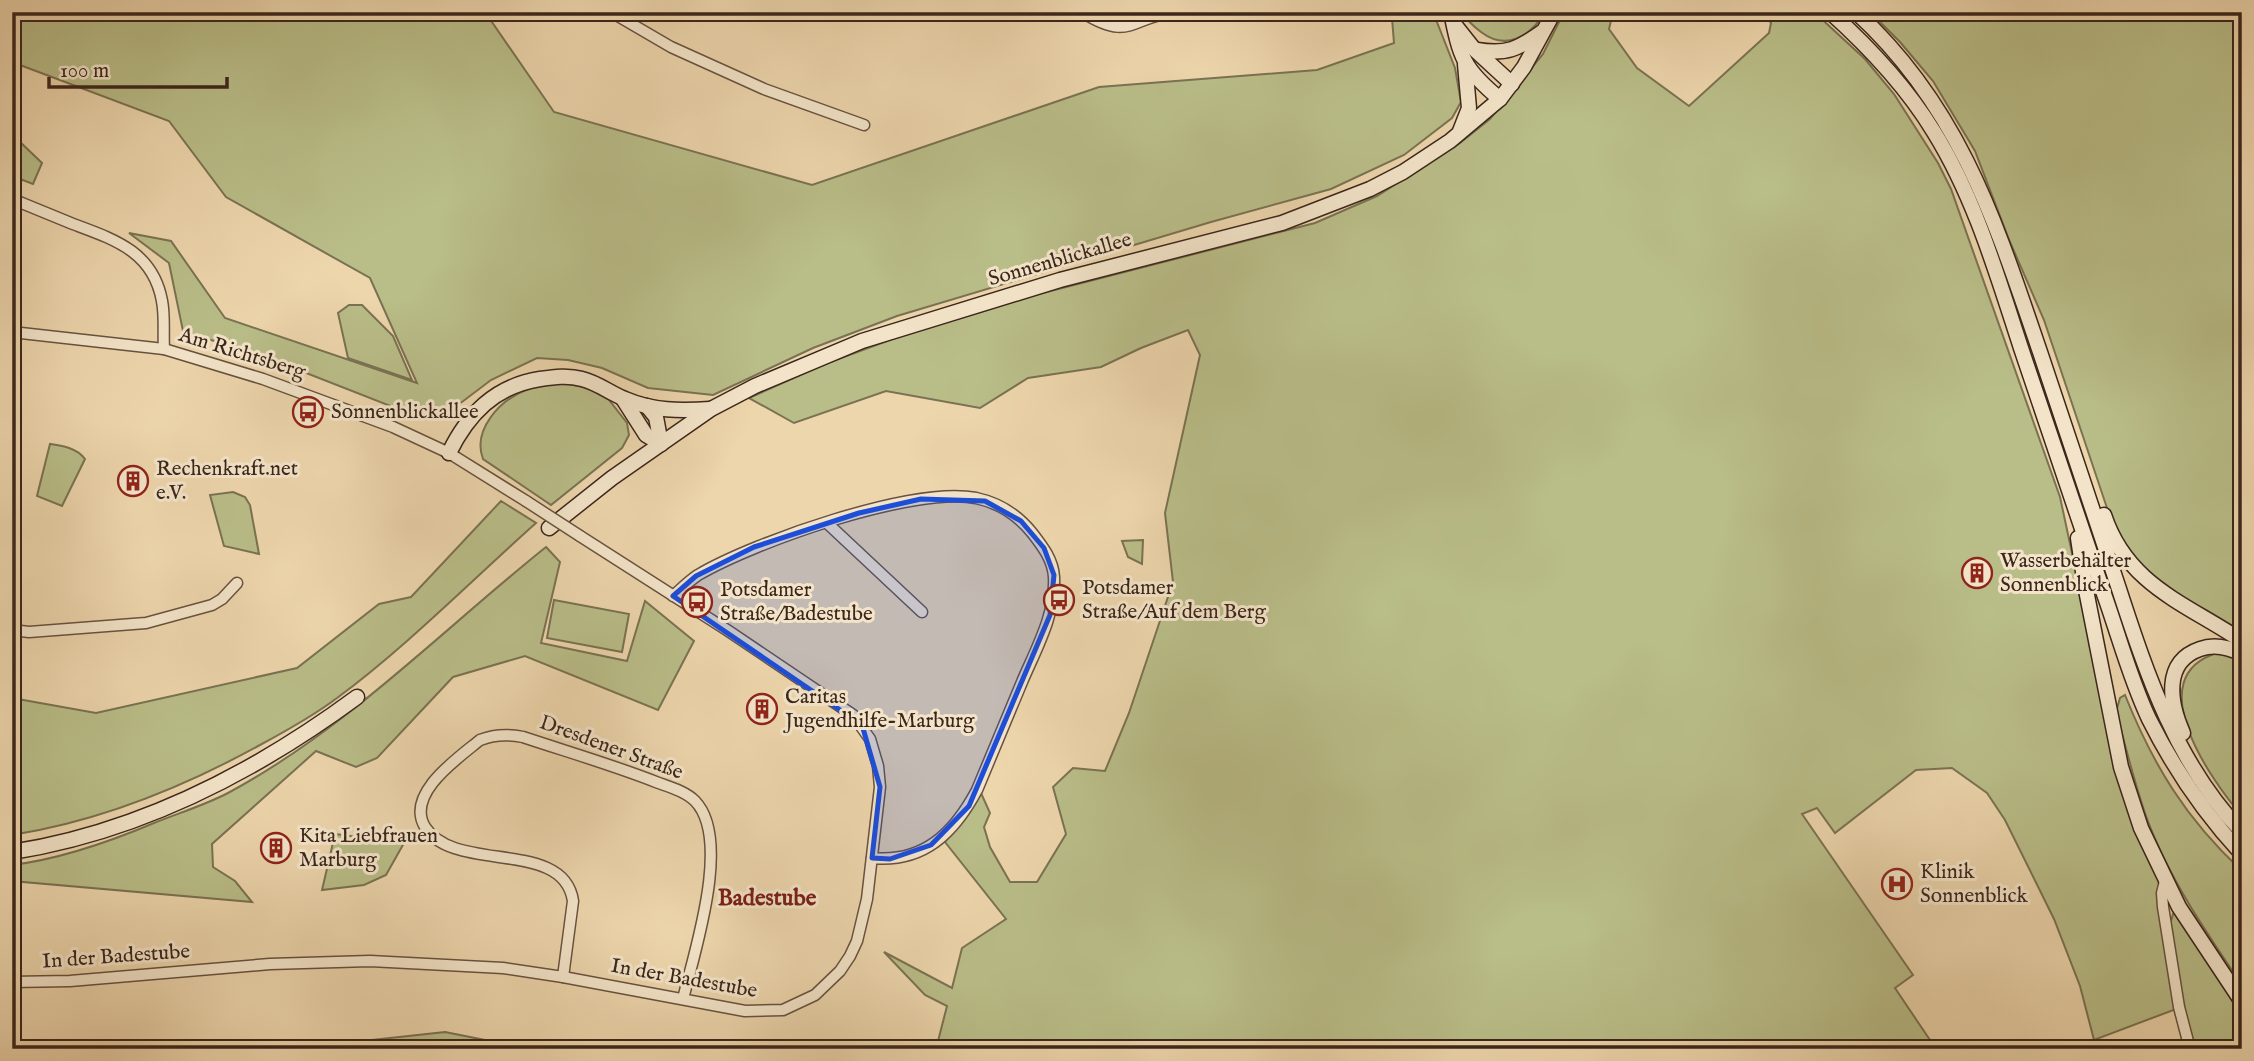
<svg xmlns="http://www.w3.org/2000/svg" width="2254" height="1061" viewBox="0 0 2254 1061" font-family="'IM FELL English',serif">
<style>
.green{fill:#b9bd88;stroke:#7a7252;stroke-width:2}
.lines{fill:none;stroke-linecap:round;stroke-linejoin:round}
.street-casing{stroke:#68523f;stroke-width:13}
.secondary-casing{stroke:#3b261b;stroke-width:17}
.street{stroke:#f3e4c9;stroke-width:10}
.secondary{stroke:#f3e4c9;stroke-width:14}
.street-bridge-casing{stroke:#68523f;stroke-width:13;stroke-linecap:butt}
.street-bridge{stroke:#f3e4c9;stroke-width:10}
.marked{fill:#1d4ed8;fill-opacity:0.2;stroke:#1d4ed8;stroke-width:5;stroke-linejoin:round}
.labels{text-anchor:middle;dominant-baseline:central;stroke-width:6;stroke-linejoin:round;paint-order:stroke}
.street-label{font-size:21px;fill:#3b261b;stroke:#f3e4c9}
.poi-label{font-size:21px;fill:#3b261b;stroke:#f3e4c9;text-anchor:start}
.neighbourhood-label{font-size:23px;font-weight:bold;fill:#7a1f14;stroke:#f3e4c9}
</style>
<rect width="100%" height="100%" fill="#edd5ac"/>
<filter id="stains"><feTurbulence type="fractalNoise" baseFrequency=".00286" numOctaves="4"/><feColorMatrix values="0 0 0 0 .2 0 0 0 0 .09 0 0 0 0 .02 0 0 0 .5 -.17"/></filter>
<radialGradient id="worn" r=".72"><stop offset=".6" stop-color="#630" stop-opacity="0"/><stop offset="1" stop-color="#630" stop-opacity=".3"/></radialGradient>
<g class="green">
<path d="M12 12H485L554 112 812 185 1099 87 1317 70 1394 43 1392 18 1394 12H1433L1455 68 1461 102 1452 118 1404 155 1331 189 1211 222 897 316 813 348 713 395 648 388 602 368 568 360 537 358 491 380 462 402 426 420 273 360 183 331 169 263 129 233 171 241 225 318 417 383 370 278 226 197 169 121 12 62Z"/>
<path d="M1462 12H1545C1530 37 1506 51 1481 32 1473 26 1467 21 1462 12Z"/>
<path d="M1564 12H1613L1609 29 1637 68 1689 106 1769 33 1771 23 1763 12H1814L1865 59 1894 94 1938 163 1951 189 2060 497 2087 623 2162 886 2169 928 2173 914 2177 911 2242 1015V1049H2188L2176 1009 2094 1040 2080 986 2054 919 2005 820 1987 793 1952 768 1916 770 1835 833 1817 808 1802 814 1913 975 1895 988 1936 1049H936L947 1006 925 995 884 952 952 988 962 948 1006 919 945 842 981 793 990 813 984 827 990 847 1010 882H1037L1066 834 1053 787 1073 768 1105 771 1129 713 1173 582 1165 513 1200 355 1188 330 1141 348 1101 367 1028 378 980 408 886 391 794 423 749 398 825 364 914 331 1039 294 1315 223 1377 196 1460 143 1490 119 1543 54Z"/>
<path d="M1870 12H2242V632C2207 612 2168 594 2140 565 2125 549 2116 527 2107 508L2044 320 2010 242 1975 151 1933 81 1900 42Z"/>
<path d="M12 139 18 140 42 163 33 184 12 176Z"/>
<path d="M349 305H362L393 336 412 380 348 358 338 313Z"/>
<path d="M564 383 588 388 609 400 627 423 629 435 622 448 551 505 483 459C472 430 500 400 526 390 538 385 552 384 564 383Z"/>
<path d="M50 444C63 446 77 448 85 459L62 506 37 496Z"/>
<path d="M233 492 245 497 250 505 259 554 224 546 210 495Z"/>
<path d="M501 501 536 523C472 580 406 647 337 698 313 716 286 731 260 745 182 788 101 821 12 835V698L96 713 297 668 379 604 411 597Z"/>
<path d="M1143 540 1142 564 1128 557 1122 541Z"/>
<path d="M546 547 560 562 541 643 627 661 645 601 694 641 658 710 525 656 453 677 377 758 356 767 316 751 212 844 213 867 235 881 252 902 12 881V865C61 859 109 842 154 823 179 813 205 805 228 793 347 729 442 630 546 547Z"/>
<path d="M554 600 629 614 622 652 547 638Z"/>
<path d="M2217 653 2242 661V816C2210 779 2139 677 2217 653Z"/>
<path d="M2125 695C2153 765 2186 819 2242 871V985C2206 932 2168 877 2146 816 2134 782 2126 747 2116 712L2120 698Z"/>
<path d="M335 834 404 843 386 875 364 885 322 890Z"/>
<path d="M445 1032 500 1043 518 1049H289Z"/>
</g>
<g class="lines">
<g class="street-casing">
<g id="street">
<path d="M611 12 671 47 764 89 864 125"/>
<path d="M1082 12C1131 43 1131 16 1176 12"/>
<path d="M12 199C32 207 53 216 73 224 113 239 153 251 162 301 165 316 163 334 164 349"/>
<path d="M12 332 164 349 263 379 393 427 449 453 526 501"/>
<path d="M827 523 922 612"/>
<path d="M673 596C681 589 689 581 698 575 754 542 913 486 976 498 999 503 1019 516 1033 534 1043 547 1053 560 1054 577 1056 614 1036 649 1022 682 1007 718 992 754 977 790 954 833 924 863 872 858"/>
<path d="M12 630 29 632 146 623 212 605 222 599 237 583"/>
<path d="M2165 881 2162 893 2163 907 2179 1007 2190 1049"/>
<path d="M563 977 573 901C564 838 454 874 425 827 405 794 458 758 480 740 495 734 508 734 523 737 568 752 613 765 656 782 669 787 685 791 695 801 732 839 694 953 683 999"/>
<path d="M12 982 70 981 270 964 370 961 503 968 563 977 745 1011 783 1010 815 995 840 971 850 956 857 941 867 899 880 787 878 766 870 739 853 715 727 630 580 536"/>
</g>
</g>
<g class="secondary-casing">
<g id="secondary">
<path d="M1451 12C1460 57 1463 69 1500 99"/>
<path d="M1830 12C1870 48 1906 86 1934 132 1975 198 1997 275 2021 348 2048 430 2076 512 2104 594 2119 636 2130 679 2149 719 2174 769 2204 813 2242 854"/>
<path d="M1856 12C1960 107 1996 223 2040 352 2066 431 2093 510 2119 589 2147 675 2177 765 2242 832"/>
<path d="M1455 25 1474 49 1512 84"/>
<path d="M1477 50C1506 55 1518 49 1542 32"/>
<path d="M1460 131 1469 108 1465 64"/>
<path d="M623 399 646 435 661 444"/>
<path d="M647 406 656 417 661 444"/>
<path d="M449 453C468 414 495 386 540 379 554 377 568 375 582 379 598 383 610 393 625 399 653 411 680 411 710 409"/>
<path d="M2104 515C2127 585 2185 603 2242 641"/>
<path d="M549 528 612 478 711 409 755 386 862 341 1060 280 1282 223 1370 189 1403 172 1450 141 1500 99 1524 67 1554 12"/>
<path d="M2078 538 2085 585 2121 767 2141 828 2179 907 2242 1002"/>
<path d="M2183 733C2170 704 2162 662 2200 649 2214 644 2228 647 2242 654"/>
<path d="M12 852C140 832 254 773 357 697"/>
</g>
</g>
<use href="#street" class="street"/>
<use href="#secondary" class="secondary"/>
<g class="street-bridge-casing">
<path id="street-bridge" d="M526 501 580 536"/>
</g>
<use href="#street-bridge" class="street-bridge"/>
</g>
<path class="marked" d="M921 499 985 501 1021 521 1044 548 1054 575 1050 615 969 806 931 845 890 859 872 858 880 787 862 725 673 596 696 576 754 547 859 513Z"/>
<defs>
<g id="bus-ring" transform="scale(1.575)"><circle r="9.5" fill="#f3e4c9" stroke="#8f2418" stroke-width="1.5"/><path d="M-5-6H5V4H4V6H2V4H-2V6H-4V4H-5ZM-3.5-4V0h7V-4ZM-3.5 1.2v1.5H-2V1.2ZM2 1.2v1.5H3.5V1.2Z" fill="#8f2418"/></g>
<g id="building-ring" transform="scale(1.575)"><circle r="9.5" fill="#f3e4c9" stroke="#8f2418" stroke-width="1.5"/><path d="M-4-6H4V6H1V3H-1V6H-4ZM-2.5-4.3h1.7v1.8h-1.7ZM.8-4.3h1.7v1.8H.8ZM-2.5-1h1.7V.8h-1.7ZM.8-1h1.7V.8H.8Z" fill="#8f2418"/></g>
<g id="hospital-ring" transform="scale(1.575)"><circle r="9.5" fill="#f3e4c9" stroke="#8f2418" stroke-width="1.5"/><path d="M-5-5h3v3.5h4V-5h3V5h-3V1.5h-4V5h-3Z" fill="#8f2418"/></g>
</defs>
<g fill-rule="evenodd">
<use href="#bus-ring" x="308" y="412"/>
<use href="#building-ring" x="133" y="481"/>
<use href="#building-ring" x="1977" y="573"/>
<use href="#bus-ring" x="1059" y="600"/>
<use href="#bus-ring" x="697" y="602"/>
<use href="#building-ring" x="762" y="709"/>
<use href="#building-ring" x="276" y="848"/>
<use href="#hospital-ring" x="1897" y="884"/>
</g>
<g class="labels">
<g class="street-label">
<text transform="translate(1060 260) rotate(-16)">Sonnenblickallee</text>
<text transform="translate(242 354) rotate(17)">Am Richtsberg</text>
<text transform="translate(611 748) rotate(20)">Dresdener Straße</text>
<text transform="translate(116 957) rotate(-4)">In der Badestube</text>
<text transform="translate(684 979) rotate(10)">In der Badestube</text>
</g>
<g class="poi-label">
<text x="331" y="412">Sonnenblickallee</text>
<text x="156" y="469">Rechenkraft.net<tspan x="156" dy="24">e.V.</tspan></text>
<text x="2000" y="561">Wasserbehälter<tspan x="2000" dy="24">Sonnenblick</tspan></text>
<text x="1082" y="588">Potsdamer<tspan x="1082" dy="24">Straße/Auf dem Berg</tspan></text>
<text x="720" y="590">Potsdamer<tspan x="720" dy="24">Straße/Badestube</tspan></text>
<text x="785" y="697">Caritas<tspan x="785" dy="24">Jugendhilfe-Marburg</tspan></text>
<text x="299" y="836">Kita Liebfrauen<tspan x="299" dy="24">Marburg</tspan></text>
<text x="1920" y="872">Klinik<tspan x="1920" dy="24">Sonnenblick</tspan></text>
</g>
<g class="neighbourhood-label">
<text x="767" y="898">Badestube</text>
</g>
</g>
<rect width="2254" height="1061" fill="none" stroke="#edd5ac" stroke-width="42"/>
<rect x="14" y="14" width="2226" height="1033" fill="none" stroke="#3b261b" stroke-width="3.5"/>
<rect x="21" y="21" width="2212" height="1019" fill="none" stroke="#3b261b" stroke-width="2"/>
<path d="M49 77v10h178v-10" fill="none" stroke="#3b261b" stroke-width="3.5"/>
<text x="60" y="77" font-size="21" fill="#3b261b" stroke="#f3e4c9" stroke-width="5" paint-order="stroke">100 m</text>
<rect width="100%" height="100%" filter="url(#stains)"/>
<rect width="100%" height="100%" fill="url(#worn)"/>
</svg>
